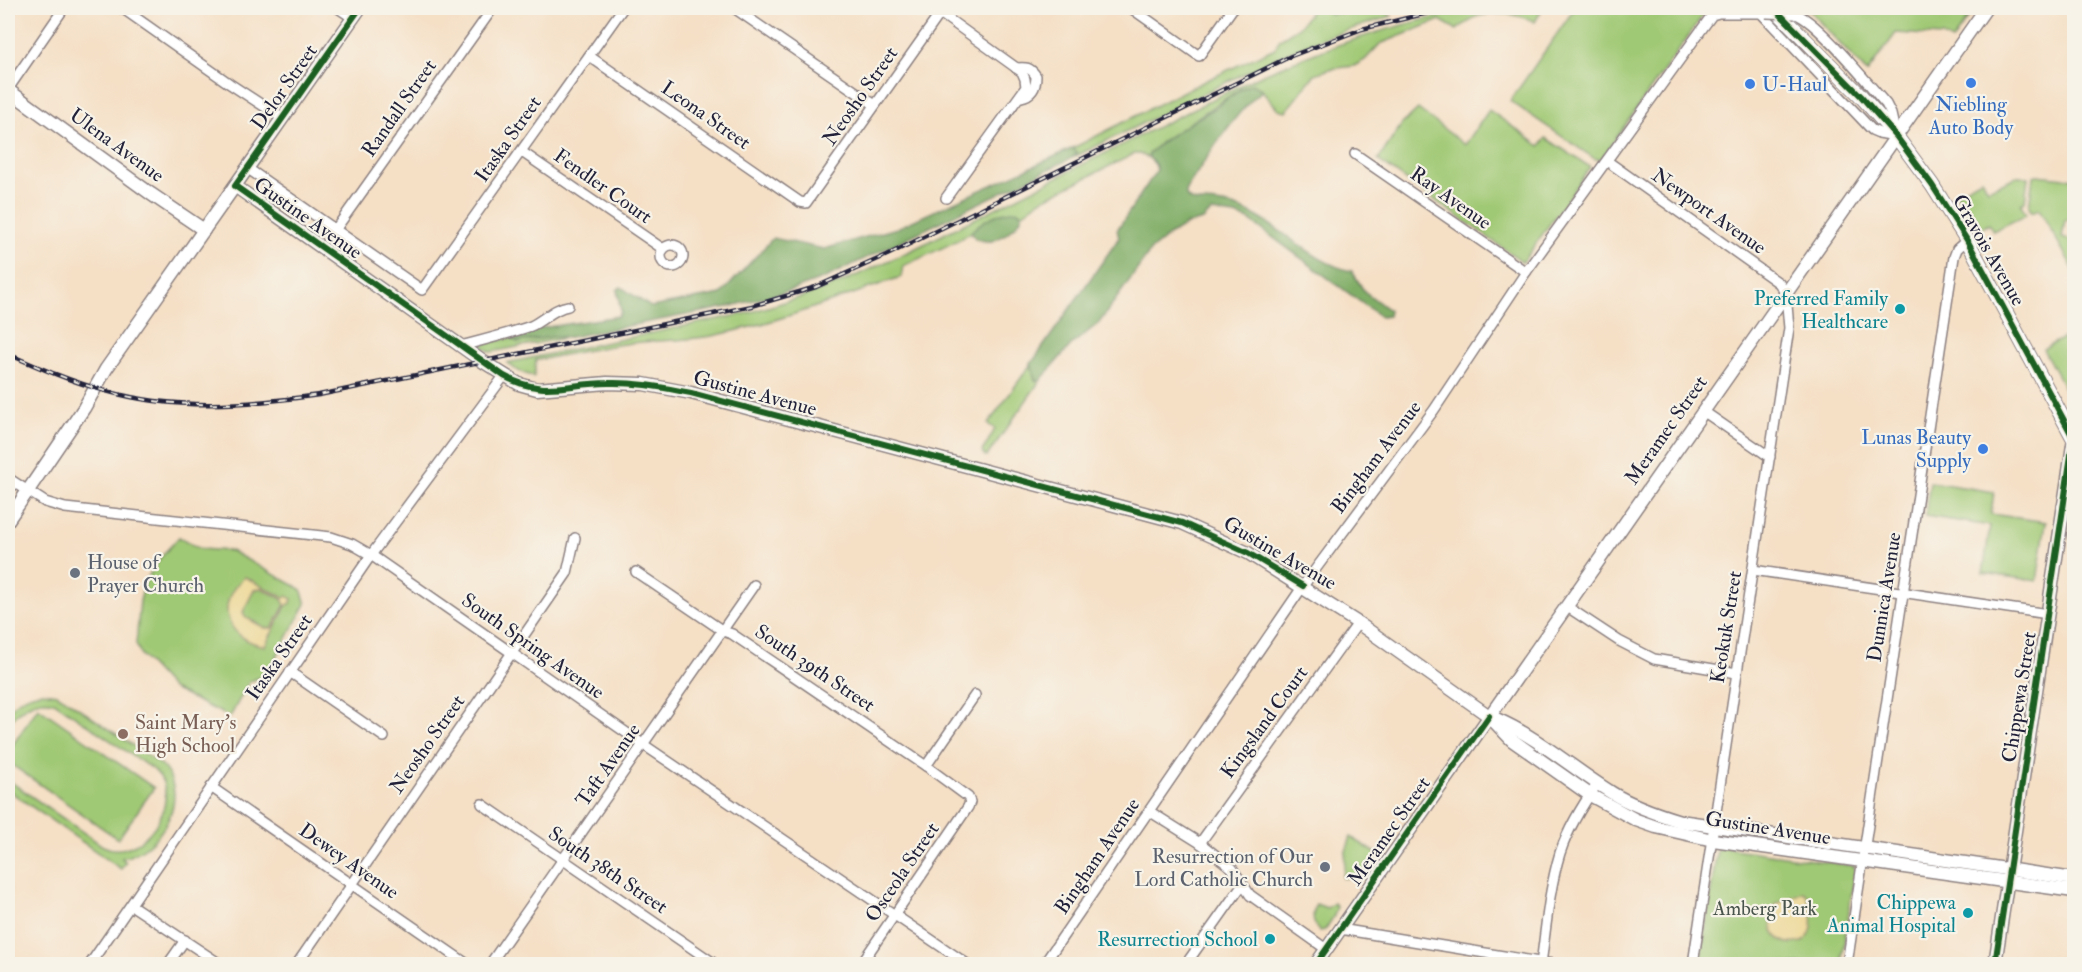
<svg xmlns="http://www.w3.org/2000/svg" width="2082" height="972" viewBox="0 0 2082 972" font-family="'IM FELL Double Pica',serif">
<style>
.green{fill:#a0c975;stroke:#617658;stroke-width:1.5}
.forest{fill:#80ad66;stroke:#516850;stroke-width:1.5}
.sand{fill:#eeda9e;stroke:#887e6c;stroke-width:1.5;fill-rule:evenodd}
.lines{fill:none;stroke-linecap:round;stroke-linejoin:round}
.street-casing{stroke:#8c8080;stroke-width:12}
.secondary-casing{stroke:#8c8080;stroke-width:15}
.primary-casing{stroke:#8c8080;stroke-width:16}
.street{stroke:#fff;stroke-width:9}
.secondary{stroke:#fff;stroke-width:12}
.primary{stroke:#fff;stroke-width:14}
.rail-casing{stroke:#22223b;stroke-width:4.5}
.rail{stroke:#f7f3e8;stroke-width:2;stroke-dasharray:7;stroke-linecap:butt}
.street-bridge-casing{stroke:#8c8080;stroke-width:12;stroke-linecap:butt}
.street-bridge{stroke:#fff;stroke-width:9}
.cycleway-casing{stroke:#f7f3e8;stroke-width:10}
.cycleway{stroke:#1b5e20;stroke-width:6}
.shop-dot{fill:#3f7fe0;stroke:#f7f3e8;stroke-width:2}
.culture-dot{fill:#0f9aa8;stroke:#f7f3e8;stroke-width:2}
.worship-dot{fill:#6b7280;stroke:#f7f3e8;stroke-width:2}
.education-dot{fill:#8d6e63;stroke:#f7f3e8;stroke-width:2}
.labels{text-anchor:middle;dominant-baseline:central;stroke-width:4.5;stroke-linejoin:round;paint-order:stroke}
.shop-label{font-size:20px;fill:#366cbe;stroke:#f7f3e8;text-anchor:start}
.street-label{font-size:20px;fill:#22223b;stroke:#f7f3e8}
.culture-label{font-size:20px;fill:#0d838f;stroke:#f7f3e8;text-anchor:end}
.worship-label{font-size:20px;fill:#5b616d;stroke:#f7f3e8;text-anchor:start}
.education-label{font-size:20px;fill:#785e54;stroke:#f7f3e8;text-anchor:start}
.park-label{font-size:20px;fill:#48544c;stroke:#f7f3e8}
</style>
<rect width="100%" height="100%" fill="#f7f3e8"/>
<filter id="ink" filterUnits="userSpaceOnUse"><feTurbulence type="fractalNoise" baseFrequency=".0167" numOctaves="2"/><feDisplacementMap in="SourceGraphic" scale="12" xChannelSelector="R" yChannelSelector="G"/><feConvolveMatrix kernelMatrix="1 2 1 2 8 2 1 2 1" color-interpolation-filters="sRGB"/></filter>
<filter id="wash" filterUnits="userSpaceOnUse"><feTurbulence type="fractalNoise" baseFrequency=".008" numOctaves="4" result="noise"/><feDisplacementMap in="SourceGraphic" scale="24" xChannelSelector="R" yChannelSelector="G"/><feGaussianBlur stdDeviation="1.35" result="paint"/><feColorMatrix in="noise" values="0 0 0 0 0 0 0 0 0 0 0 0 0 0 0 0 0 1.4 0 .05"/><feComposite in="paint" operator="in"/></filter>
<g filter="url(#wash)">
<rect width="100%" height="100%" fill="#f5dfc5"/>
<g class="green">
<path d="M1313 8H1321L1331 14 1340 13 1344 8H1386V12L1392 16 1323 38 1286 53 1074 157 1076 153 1073 148 1186 90 1275 48 1280 39 1299 27Z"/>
<path d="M1484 8H1543L1535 22C1518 13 1491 11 1473 18 1470 24 1461 24 1457 30L1440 20 1380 44 1365 60 1354 66 1330 69 1315 74 1286 111 1278 109 1260 88H1241L1161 142 1149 154V158L1140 154H1134L1041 200 1022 214 1020 211C994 211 989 220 970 233 952 245 924 256 903 266L901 277C840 298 779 322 717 335 689 341 659 340 631 343 599 347 567 355 536 360L534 377 518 371 507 363 748 313 811 294 840 283 912 250 1259 76C1332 44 1405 20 1484 8Z"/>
<path d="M1575 8H1714L1704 14 1601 159H1595L1510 101Z"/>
<path d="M1795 8H1975L1952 41 1942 36 1896 33 1867 73 1808 9 1805 11Z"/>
<path d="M1418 109 1465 145 1489 110 1540 146 1546 138 1590 167 1523 262 1378 160 1402 124Z"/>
<path d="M2037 175 2074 179V221L2065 220 2062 238 2074 241V270L2039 209 2032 212 2029 207 2033 176Z"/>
<path d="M2016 177H2028L2025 201 2021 204 2026 215 1993 231 1989 224 1978 230 1956 193 1981 179 1988 189Z"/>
<path d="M2067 336 2074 337 2066 391 2043 349Z"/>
<path d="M513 337V340L518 342 552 337H570L491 352 479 345Z"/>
<path d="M1031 364 1035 380 1040 381 992 449 987 456 984 455 982 452 995 429 988 424Z"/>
<path d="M1930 482 1994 492 1991 514 2046 522 2037 581 1983 573 1990 526 1925 516Z"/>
<path d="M179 537 200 549 231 551 301 589 306 604 267 674 249 682 230 717 172 689 141 655 136 644 140 601 145 582 160 558Z"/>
<path d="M43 692 57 694 65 699 160 764C194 795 160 851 122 858L126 862 121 869 8 790V780L103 846C141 864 186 800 155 771L54 702C35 697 19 709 8 724V711C17 700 29 693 43 692Z"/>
<path d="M38 707 154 788 118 839 8 762V752Z"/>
<path d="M1351 837 1379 855 1361 880 1357 877 1343 878 1346 851Z"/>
<path d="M1720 847 1854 866 1855 871 1841 964H1700L1717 850Z"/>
<path d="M1334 903 1337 907 1334 916 1325 930 1319 931C1312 924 1312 913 1316 904L1327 908Z"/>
</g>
<g class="forest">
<path d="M1252 84 1263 90C1231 116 1209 156 1186 189V196C1194 205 1206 201 1216 203 1227 204 1238 207 1248 212 1282 227 1316 265 1352 271L1364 291 1389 310 1388 316 1381 317 1249 220 1235 215 1211 212 1203 220 1188 224 1172 233 1151 250 1099 323 1071 345 1040 381 1035 380 1031 364 1119 238 1117 230 1157 170 1155 164 1149 158V154C1169 134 1193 122 1216 107 1228 98 1238 89 1252 84Z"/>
<path d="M1073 148 1077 153 1074 157 825 278 792 290 728 307 570 337H552L518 342 513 340V337L535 329 619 316 621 311 617 290 621 287 651 307 721 294 773 238 824 249 897 228Z"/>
<path d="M1016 210 1022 214C1021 225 1002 238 992 241 987 242 980 240 976 239L971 232C982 220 999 212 1016 210Z"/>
</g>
<g class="sand">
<path d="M245 577 284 598 287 596 292 599 291 603 286 606 265 646C226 640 213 602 245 577ZM261 588 282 599 285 605 272 628H265L245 617 243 612 254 590Z"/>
<path d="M1803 892 1807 895C1812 911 1818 931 1803 942 1775 949 1765 927 1776 904Z"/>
</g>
</g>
<g filter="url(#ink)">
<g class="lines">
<g class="street-casing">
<g id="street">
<path d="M122 8 230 84 282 118"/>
<path d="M338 8 353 18"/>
<path d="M734 8 875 105"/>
<path d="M933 8 1022 72 1025 79 1026 87 946 198"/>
<path d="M1131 8 1199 56 1233 8"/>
<path d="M1761 13 1872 130 1879 133 1896 136 1891 114 1886 104C1870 86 1815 18 1795 14"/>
<path d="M589 56 800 202 806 203 944 8"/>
<path d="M1016 68C1026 67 1030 67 1036 76 1036 87 1032 95 1021 97"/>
<path d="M8 89 64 8"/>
<path d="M522 152 663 249"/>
<path d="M1355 154 1526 272"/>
<path d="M1607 161 1779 283 1786 294 1789 328 1693 964"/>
<path d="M247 168 422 290 623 8"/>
<path d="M335 230 493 8"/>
<circle cx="672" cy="256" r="11"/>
<path d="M461 346C484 340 508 334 531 326 544 320 554 308 568 306"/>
<path d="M1703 411 1770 457"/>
<path d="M8 478 45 502 65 508 331 537 352 544 371 555 644 745 967 964"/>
<path d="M1753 570 2048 614"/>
<path d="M636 572 723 631 732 634 926 766 968 797 970 802 968 807 861 964"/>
<path d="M1566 606 1619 641 1654 659 1737 673"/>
<path d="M290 672 384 737"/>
<path d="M926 766 975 695"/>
<path d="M211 787 467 964"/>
<path d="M482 804 715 964"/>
<path d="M1149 811 1200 843 1232 868 1250 895 1326 949"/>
<path d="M1200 843 1358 623"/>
<path d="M131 905 220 964"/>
<path d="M1340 929 1552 964"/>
<path d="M90 964 371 555 504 376"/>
<path d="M168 964 185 940"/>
<path d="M297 964 567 573 575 538"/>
<path d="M490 964 754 585"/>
<path d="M1044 964 1303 586 1434 410 1526 272 1712 15 1719 13H1766"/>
<path d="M1186 964 1242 885"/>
<path d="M1541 964C1546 928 1549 889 1560 853 1568 829 1583 804 1598 783"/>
<path d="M1847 964 1954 257 1957 249 1967 240"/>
</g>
</g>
<g class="secondary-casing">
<g id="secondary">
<path d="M8 90 151 194 204 230"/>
<path d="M235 186 482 361 519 384 537 389 607 383 643 384 691 393 1182 523 1248 553 1358 623 1489 716 1512 740 1590 795 1636 820 1656 827 1713 840 2074 891"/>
<path d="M8 520 84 408 106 369 360 8"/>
<path d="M1496 719C1538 737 1573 769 1612 793 1633 806 1657 814 1680 821L2074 879"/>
<path d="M1316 964 1986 8"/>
<path d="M1995 964 2074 438"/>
</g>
</g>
<g class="primary-casing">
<g id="primary">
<path d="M1774 8 1861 96 1896 136 1932 185 1967 240 2074 439"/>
<path d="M2064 507 2074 495"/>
</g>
</g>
<use href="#street" class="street"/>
<use href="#secondary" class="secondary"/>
<use href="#primary" class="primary"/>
<g class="rail-casing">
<path id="rail" d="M8 354C40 368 72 382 106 391 176 411 247 405 319 395L752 306 816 287 887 255 1291 56 1362 29 1448 8"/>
</g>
<use href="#rail" class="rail"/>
<g class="street-bridge-casing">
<path id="street-bridge" d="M1766 13 1795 14"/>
</g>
<use href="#street-bridge" class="street-bridge"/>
<g class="cycleway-casing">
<g id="cycleway">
<path d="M360 8 235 186 504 376C544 398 567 383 608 383 637 382 664 388 691 393L1182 523 1248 553 1303 586"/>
<path d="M1774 8 1861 96 1896 136 1932 185 1967 240 2074 439"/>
<path d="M1316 964 1489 716"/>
<path d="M1995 964 2074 435"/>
</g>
</g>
<use href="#cycleway" class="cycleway"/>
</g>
</g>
<g class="shop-dot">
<circle cx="1971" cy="83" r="6"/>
<circle cx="1750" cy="84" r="6"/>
<circle cx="1983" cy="449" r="6"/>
</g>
<g class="culture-dot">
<circle cx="1900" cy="309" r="6"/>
<circle cx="1968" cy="913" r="6"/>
<circle cx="1270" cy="939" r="6"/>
</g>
<g class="worship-dot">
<circle cx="75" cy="573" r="6"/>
<circle cx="1325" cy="867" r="6"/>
</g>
<circle class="education-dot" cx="123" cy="734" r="6"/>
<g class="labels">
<g class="shop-label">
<text x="1762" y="84">U-Haul</text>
<text x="1971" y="104" text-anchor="middle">Niebling<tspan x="1971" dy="23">Auto Body</tspan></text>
<text x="1971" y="437" text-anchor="end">Lunas Beauty<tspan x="1971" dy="23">Supply</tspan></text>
</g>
<g class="street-label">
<text transform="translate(284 87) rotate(-55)">Delor Street</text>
<text transform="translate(860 96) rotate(-55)">Neosho Street</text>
<text transform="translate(399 108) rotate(-55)">Randall Street</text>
<text transform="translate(706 115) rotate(35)">Leona Street</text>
<text transform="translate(508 139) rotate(-55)">Itaska Street</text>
<text transform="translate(117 145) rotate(36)">Ulena Avenue</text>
<text transform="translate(603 186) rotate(35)">Fendler Court</text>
<text transform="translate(1451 198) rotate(35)">Ray Avenue</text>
<text transform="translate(1709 211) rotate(35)">Newport Avenue</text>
<text transform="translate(308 218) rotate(35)">Gustine Avenue</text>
<text transform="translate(1989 250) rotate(60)">Gravois Avenue</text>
<text transform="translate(755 393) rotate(15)">Gustine Avenue</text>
<text transform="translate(1666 430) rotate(-55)">Meramec Street</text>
<text transform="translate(1376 457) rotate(-53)">Bingham Avenue</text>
<text transform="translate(1280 553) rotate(30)">Gustine Avenue</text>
<text transform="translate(1884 597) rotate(-81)">Dunnica Avenue</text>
<text transform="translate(1726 627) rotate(-81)">Keokuk Street</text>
<text transform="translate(533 646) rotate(35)">South Spring Avenue</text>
<text transform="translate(279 657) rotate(-55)">Itaska Street</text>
<text transform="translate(815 668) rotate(34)">South 39th Street</text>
<text transform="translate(2019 697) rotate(-81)">Chippewa Street</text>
<text transform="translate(1264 722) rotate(-54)">Kingsland Court</text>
<text transform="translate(427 744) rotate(-55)">Neosho Street</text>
<text transform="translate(608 765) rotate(-55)">Taft Avenue</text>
<text transform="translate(1768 828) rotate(9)">Gustine Avenue</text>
<text transform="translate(1389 831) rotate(-55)">Meramec Street</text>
<text transform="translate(1097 856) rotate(-56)">Bingham Avenue</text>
<text transform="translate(349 861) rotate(35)">Dewey Avenue</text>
<text transform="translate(608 870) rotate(34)">South 38th Street</text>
<text transform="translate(902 872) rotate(-56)">Osceola Street</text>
</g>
<g class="culture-label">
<text x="1888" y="298">Preferred Family<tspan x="1888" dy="23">Healthcare</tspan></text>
<text x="1956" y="902">Chippewa<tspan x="1956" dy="23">Animal Hospital</tspan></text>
<text x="1258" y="939">Resurrection School</text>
</g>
<g class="worship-label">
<text x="87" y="562">House of<tspan x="87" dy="23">Prayer Church</tspan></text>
<text x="1313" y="856" text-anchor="end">Resurrection of Our<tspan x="1313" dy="23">Lord Catholic Church</tspan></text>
</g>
<g class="education-label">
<text x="135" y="722">Saint Mary's<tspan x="135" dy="23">High School</tspan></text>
</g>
<g class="park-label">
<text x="1765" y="908">Amberg Park</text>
</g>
</g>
<rect width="2082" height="972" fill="none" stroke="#f7f3e8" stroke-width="30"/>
</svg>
